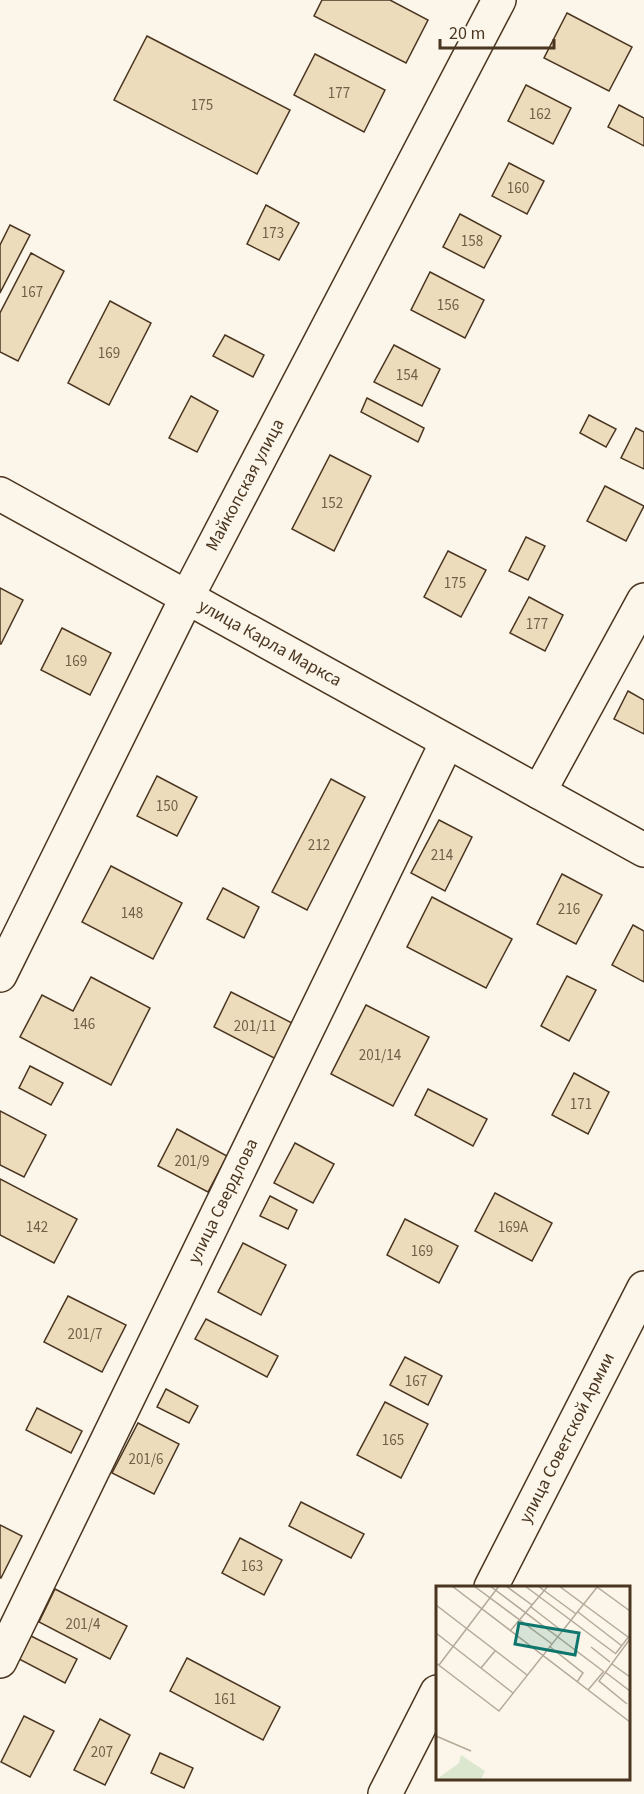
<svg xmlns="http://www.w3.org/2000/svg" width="644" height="1794" viewBox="0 0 644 1794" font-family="'Source Sans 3',sans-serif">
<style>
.building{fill:#ecdcbc;stroke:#4a3520;stroke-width:1.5}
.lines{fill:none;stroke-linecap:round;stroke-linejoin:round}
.street-casing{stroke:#4a3520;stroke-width:36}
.primary-casing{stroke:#4a3520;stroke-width:36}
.street{stroke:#fbf6e9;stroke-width:33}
.primary{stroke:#fbf6e9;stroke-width:33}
.labels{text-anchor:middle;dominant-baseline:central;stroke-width:4.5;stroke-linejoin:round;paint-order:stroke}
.number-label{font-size:15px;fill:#725f47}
.street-label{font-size:18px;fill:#4a3520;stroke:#fbf6e9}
.inset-road{fill:none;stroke:#b4a999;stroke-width:1.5}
.view{fill:#0f766e;fill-opacity:0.15;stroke:#0f766e;stroke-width:3}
.inset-edge{fill:none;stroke:#4a3520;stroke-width:3}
</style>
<rect width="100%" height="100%" fill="#fbf6e9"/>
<g class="building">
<path d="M322 0H390L428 20 406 63 314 16Z"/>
<path d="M567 13 632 47 609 91 544 58Z"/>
<path d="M147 36 290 110 257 174 114 100Z"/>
<path d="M315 54 385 90 364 132 294 95Z"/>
<path d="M526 85 571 108 553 144 508 121Z"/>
<path d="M619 105 644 118V146L608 127Z"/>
<path d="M509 163 544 181 527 214 492 196Z"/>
<path d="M266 205 299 223 279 260 247 244Z"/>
<path d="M460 214 501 236 484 268 443 247Z"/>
<path d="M10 225 30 235 0 293V245Z"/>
<path d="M31 253 64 271 18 361 0 352V313Z"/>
<path d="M430 272 484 300 465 338 411 310Z"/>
<path d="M110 301 151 323 109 405 68 383Z"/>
<path d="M225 335 264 355 253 377 213 356Z"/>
<path d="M394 345 440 369 422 406 374 382Z"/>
<path d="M191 396 218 411 197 452 169 438Z"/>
<path d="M367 398 424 428 418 442 361 412Z"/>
<path d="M589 415 616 429 606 447 580 433Z"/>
<path d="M636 428 644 432V469L621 458Z"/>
<path d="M330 455 371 476 334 551 292 529Z"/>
<path d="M605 486 644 506 626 541 587 521Z"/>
<path d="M526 537 545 546 528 580 509 571Z"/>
<path d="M448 551 486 570 461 617 424 597Z"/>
<path d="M0 588 23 600 1 644H0Z"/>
<path d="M529 597 563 615 545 651 510 633Z"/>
<path d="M62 628 111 653 90 695 41 670Z"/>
<path d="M628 691 644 700V734L614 719Z"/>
<path d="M157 776 197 797 177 836 137 816Z"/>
<path d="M331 779 365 797 307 910 272 892Z"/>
<path d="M439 820 472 837 445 891 411 873Z"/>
<path d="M111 866 182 903 153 959 82 922Z"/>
<path d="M562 874 602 895 576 944 537 924Z"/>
<path d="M223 888 259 907 244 938 207 919Z"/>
<path d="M432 897 512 939 486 988 407 947Z"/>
<path d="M633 925 644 931V982L612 965Z"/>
<path d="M567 976 596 990 569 1041 541 1026Z"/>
<path d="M91 977 150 1008 111 1085 20 1037 42 995 73 1011Z"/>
<path d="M231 992 296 1025 278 1060 214 1027Z"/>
<path d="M366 1005 429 1037 393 1106 331 1074Z"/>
<path d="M30 1066 63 1083 51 1105 19 1088Z"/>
<path d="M574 1073 609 1092 588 1134 552 1115Z"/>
<path d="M428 1089 487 1119 473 1146 415 1115Z"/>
<path d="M0 1111 46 1135 24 1177 0 1165Z"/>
<path d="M177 1129 227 1156 208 1192 158 1166Z"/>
<path d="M295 1143 334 1164 313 1203 274 1183Z"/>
<path d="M0 1179 77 1219 54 1263 0 1235Z"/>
<path d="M495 1193 552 1223 532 1261 475 1231Z"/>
<path d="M270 1196 297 1210 288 1229 260 1216Z"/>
<path d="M405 1219 458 1246 439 1283 387 1255Z"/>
<path d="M243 1243 286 1265 261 1315 218 1292Z"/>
<path d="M68 1296 126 1325 102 1372 44 1342Z"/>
<path d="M206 1319 278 1356 267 1377 195 1339Z"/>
<path d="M405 1357 442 1376 428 1405 390 1385Z"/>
<path d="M166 1389 198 1406 189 1423 157 1407Z"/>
<path d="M385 1402 428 1424 401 1478 357 1455Z"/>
<path d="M37 1408 82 1431 71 1453 26 1430Z"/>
<path d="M138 1423 179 1444 154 1494 112 1473Z"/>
<path d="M301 1502 364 1534 351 1558 289 1526Z"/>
<path d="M0 1525 22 1536 1 1578H0Z"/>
<path d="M240 1538 282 1560 264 1595 222 1573Z"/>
<path d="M55 1589 127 1626 110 1659 39 1622Z"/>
<path d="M31 1636 77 1659 65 1683 19 1659Z"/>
<path d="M187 1658 280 1707 263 1740 170 1691Z"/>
<path d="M24 1716 54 1731 30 1777 1 1762Z"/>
<path d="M100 1719 130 1735 105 1785 74 1770Z"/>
<path d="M160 1753 193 1768 184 1788 151 1773Z"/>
</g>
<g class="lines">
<g class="street-casing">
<g id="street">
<path d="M0 494 644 850"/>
<path d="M539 792 644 600"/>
<path d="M0 975 187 597 499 0"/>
<path d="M0 1661 447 742"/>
</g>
</g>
<g class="primary-casing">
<g id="primary">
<path d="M491 1587 644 1288"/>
<path d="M385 1794 437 1692"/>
</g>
</g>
<use href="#street" class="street"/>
<use href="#primary" class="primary"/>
</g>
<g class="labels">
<g class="number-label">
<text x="339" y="93">177</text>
<text x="202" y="105">175</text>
<text x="540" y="114">162</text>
<text x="518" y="188">160</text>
<text x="273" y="233">173</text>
<text x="472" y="241">158</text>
<text x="32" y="292">167</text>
<text x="448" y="305">156</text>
<text x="109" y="353">169</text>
<text x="407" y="375">154</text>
<text x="332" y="503">152</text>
<text x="455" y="583">175</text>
<text x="537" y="624">177</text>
<text x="76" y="661">169</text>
<text x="167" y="806">150</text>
<text x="319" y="845">212</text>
<text x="442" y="855">214</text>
<text x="569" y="909">216</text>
<text x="132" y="913">148</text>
<text x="84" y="1024">146</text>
<text x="255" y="1026">201/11</text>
<text x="380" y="1055">201/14</text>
<text x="581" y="1104">171</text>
<text x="192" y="1161">201/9</text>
<text x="37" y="1227">142</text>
<text x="513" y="1227">169А</text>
<text x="422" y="1251">169</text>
<text x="85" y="1334">201/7</text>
<text x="416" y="1381">167</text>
<text x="393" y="1440">165</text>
<text x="146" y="1459">201/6</text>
<text x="252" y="1566">163</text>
<text x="83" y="1624">201/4</text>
<text x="225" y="1699">161</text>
<text x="102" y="1752">207</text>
</g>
<g class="street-label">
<text transform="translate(245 485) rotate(-62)">Майкопская улица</text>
<text transform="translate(270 643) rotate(29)">улица Карла Маркса</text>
<text transform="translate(223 1201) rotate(-64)">улица Свердлова</text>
<text transform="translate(567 1438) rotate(-63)">улица Советской Армии</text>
</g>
</g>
<g transform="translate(436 1586)">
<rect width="194" height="194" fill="#fbf6e9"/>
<path d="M25 169 49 185 45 193H1L23 177Z" fill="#dce7d0"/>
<path class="inset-road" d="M16 0 194 136M38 0 116 58M54 0 167 85M70 0 96 19M89 0 180 68M102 0 140 28M123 0 192 51M161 1 194 25M0 19 91 89M95 21 126 45M142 26 186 60M75 44 112 0M0 47 77 107M113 60 147 87 141 96M155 61 174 76M180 67 194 49M0 77 63 125 162 0M176 78 194 91M3 79 63 0M45 82 59 65M169 86 194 105M152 104 168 85M191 118 163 95 194 53M0 150 35 165"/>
<path class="view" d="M83 37 143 47 139 69 79 58Z"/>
<rect width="194" height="194" class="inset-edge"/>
</g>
<path d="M440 39v9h114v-9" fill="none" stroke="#4a3520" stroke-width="3"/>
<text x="449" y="39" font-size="18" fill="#4a3520" stroke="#fbf6e9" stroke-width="4.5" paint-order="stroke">20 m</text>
</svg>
